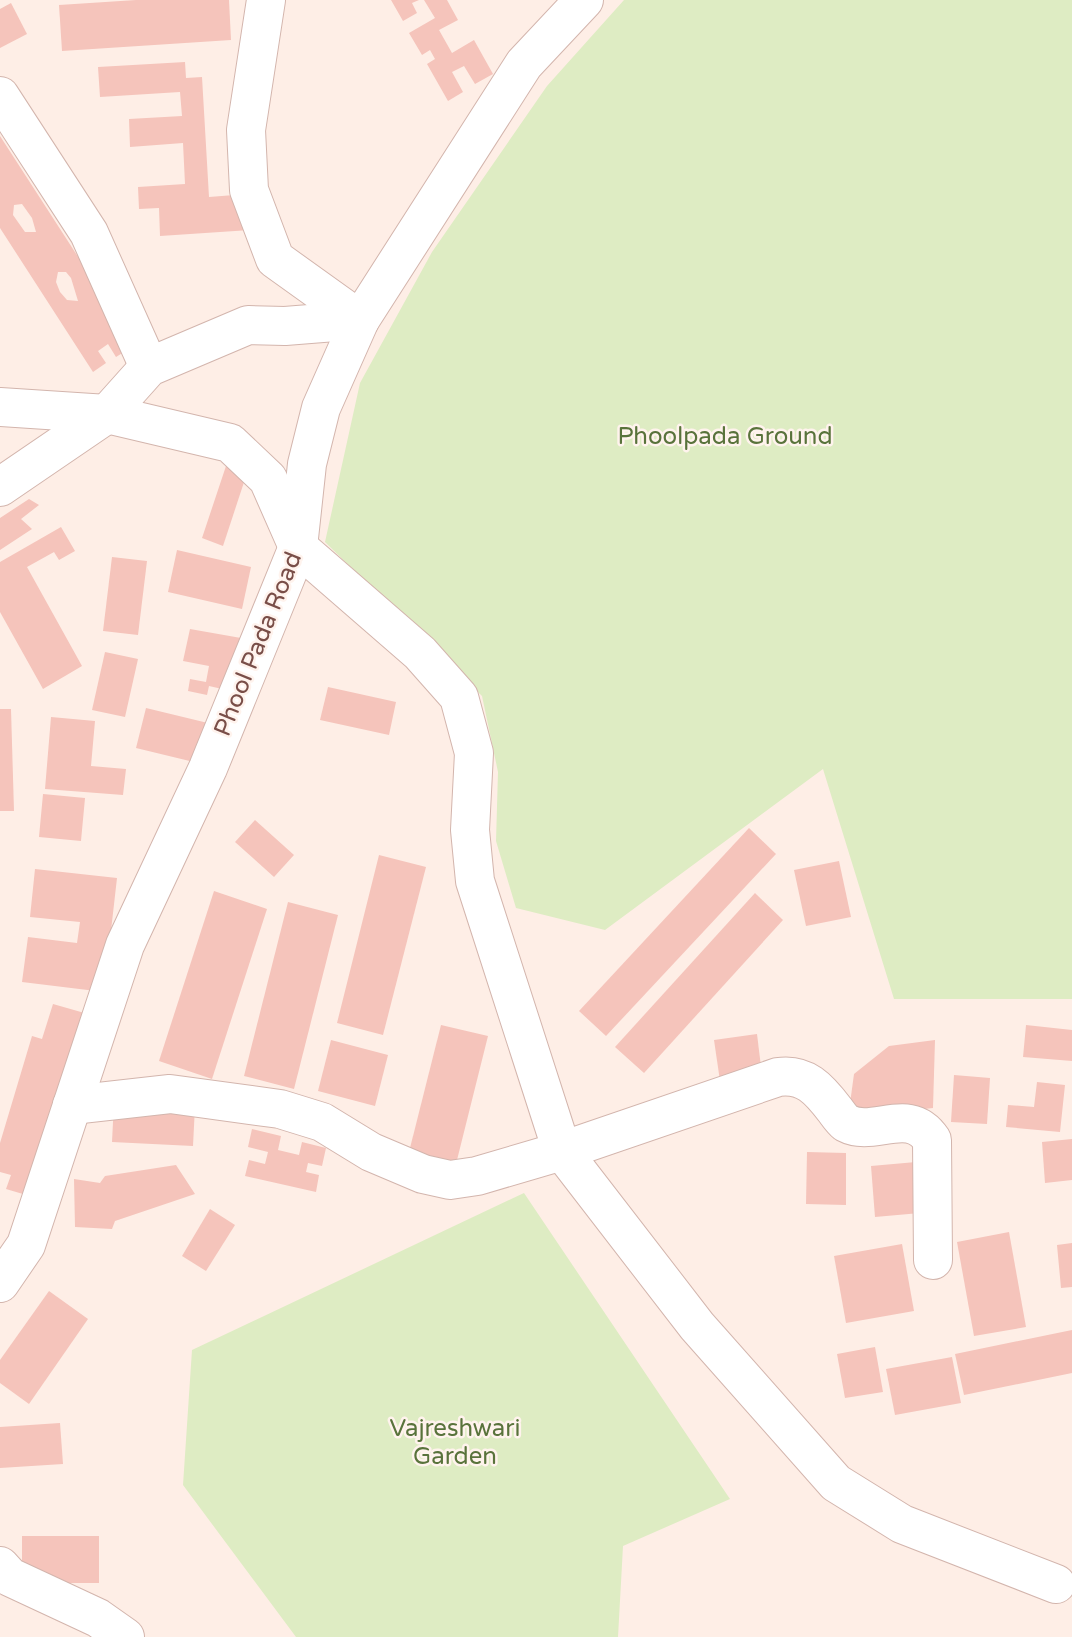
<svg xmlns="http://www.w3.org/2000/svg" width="1072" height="1637" viewBox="0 0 1072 1637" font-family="'Varela Round',sans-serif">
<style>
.green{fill:#deecc3}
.building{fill:#f5c4bb;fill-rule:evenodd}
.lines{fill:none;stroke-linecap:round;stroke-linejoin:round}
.minor-casing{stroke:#d3b5ad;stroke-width:40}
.minor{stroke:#fff;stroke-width:38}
.labels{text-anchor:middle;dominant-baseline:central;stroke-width:5;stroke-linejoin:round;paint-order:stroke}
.park-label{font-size:24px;fill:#59733b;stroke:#fff3ed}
.street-label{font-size:24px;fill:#794e48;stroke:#fff3ed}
</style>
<rect width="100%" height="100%" fill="#feeee6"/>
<g class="green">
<path d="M624 0H1072V999H894L823 769 605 930 516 908 496 841 498 772 482 696 325 542 360 383 432 252 547 86Z"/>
<path d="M524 1193 730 1499 623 1546 618 1637H296L183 1485 192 1350Z"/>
</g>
<g class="building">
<path d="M136 0H229L231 40 62 51 59 5Z"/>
<path d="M391 0H419L412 3 417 13 403 21Z"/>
<path d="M424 0H447L458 20 439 30 452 53 474 40 493 74 475 84 464 66 452 72 463 92 448 101 427 64 435 59 430 50 422 55 409 33 435 18Z"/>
<path d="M11 3 27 34 0 48V9Z"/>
<path d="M185 62 186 78 202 77 209 197 247 194 250 230 160 236 159 208 139 209 138 187 185 184 183 143 130 147 129 119 182 116 180 92 100 97 98 67Z"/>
<path d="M0 136 135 345 116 357 108 344 98 351 106 363 93 372 0 228ZM22 204 32 218 36 232H25L13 215 14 205ZM58 272H66L71 278 78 301 67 300 60 292 56 282Z"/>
<path d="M226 466 247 473 223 546 202 538Z"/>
<path d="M29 499 39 505 21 519 32 529 0 550V518Z"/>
<path d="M61 527 75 551 59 560 54 552 27 567 82 666 43 689 0 612V562Z"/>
<path d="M177 550 251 567 242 609 168 592Z"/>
<path d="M112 557 147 561 138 635 103 631Z"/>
<path d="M190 629 241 638 231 691 209 686 207 695 188 691 190 679 206 682 209 666 183 661Z"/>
<path d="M105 652 138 659 125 717 92 710Z"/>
<path d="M328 687 396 702 389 735 320 720Z"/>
<path d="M146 708 212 724 202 764 136 748Z"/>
<path d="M0 709H11L14 811H0Z"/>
<path d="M51 717 95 721 91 766 126 769 123 795 45 789Z"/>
<path d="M43 794 85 798 81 841 39 837Z"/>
<path d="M255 820 294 855 274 877 235 842Z"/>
<path d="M749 828 776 854 606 1036 579 1011Z"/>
<path d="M379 855 426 867 383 1035 337 1023Z"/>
<path d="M839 861 851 917 806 926 794 870Z"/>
<path d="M35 869 117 878 104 992 22 982 28 937 77 943 80 922 30 917Z"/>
<path d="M214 891 267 909 212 1079 159 1061Z"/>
<path d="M755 893 783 920 644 1073 615 1047Z"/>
<path d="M288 902 338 915 294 1089 244 1076Z"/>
<path d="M53 1004 88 1014 33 1197 6 1189 11 1175 0 1172V1143L32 1036 42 1039Z"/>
<path d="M441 1025 488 1036 456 1164 409 1152Z"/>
<path d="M1026 1025 1072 1030V1061L1023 1057Z"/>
<path d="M757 1034 762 1075 720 1081 714 1040Z"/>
<path d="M331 1040 388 1055 375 1106 318 1091Z"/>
<path d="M935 1040 933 1108 848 1118 854 1074 889 1046Z"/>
<path d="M954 1075 990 1078 987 1124 951 1122Z"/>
<path d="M1037 1082 1065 1085 1060 1132 1006 1127 1008 1105 1034 1107Z"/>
<path d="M114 1102 195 1106 193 1146 112 1142Z"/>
<path d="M252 1129 281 1136 278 1150 299 1155 302 1142 326 1148 322 1166 308 1163 306 1172 319 1175 316 1192 245 1176 249 1160 265 1164 268 1152 248 1147Z"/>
<path d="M1072 1139V1180L1045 1183 1042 1142Z"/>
<path d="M807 1152 846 1153V1205L806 1204Z"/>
<path d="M916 1162 920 1213 875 1217 871 1166Z"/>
<path d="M176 1165 195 1194 115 1221 112 1229 75 1227 74 1179 100 1183 105 1176Z"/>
<path d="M210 1209 235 1225 206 1271 182 1256Z"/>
<path d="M1009 1232 1026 1327 974 1336 957 1242Z"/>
<path d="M1072 1243V1287L1061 1288 1057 1245Z"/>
<path d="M902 1244 914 1311 846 1323 834 1256Z"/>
<path d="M49 1291 88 1319 29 1404 0 1383V1360Z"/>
<path d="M1072 1330V1373L964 1395 955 1354Z"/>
<path d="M875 1347 883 1392 845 1398 837 1354Z"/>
<path d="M952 1357 961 1403 895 1415 886 1369Z"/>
<path d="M60 1423 63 1464 0 1468V1427Z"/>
<rect x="22" y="1536" width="77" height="47"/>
</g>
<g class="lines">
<g class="minor-casing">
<g id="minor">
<path d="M266 0 246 130 249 190 275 259 360 320"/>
<path d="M0 96 89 233 149 367"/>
<path d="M0 407 107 414 230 443 268 479 298 547 420 653 459 697 474 753 470 830 475 881 562 1151 697 1326 836 1483 902 1524 1056 1584"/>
<path d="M0 487 107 414 149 367 248 325 285 326 360 320"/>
<path d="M72 1105 170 1094 280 1109 322 1122 371 1152 423 1174 450 1180 477 1176 562 1151 778 1077C805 1073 819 1089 835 1110 838 1114 842 1120 846 1123 874 1138 909 1105 932 1140L933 1260"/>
<path d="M0 1283 26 1245 125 945 208 768 298 547 307 464 321 408 360 320 524 64 584 0"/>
<path d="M0 1566 10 1577 98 1618 125 1637"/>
</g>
</g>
<use href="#minor" class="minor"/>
</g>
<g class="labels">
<g class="park-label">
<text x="725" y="436">Phoolpada Ground</text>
<text x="455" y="1428">Vajreshwari<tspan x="455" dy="28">Garden</tspan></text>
</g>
<g class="street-label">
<text transform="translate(258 644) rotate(-68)">Phool Pada Road</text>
</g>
</g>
</svg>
